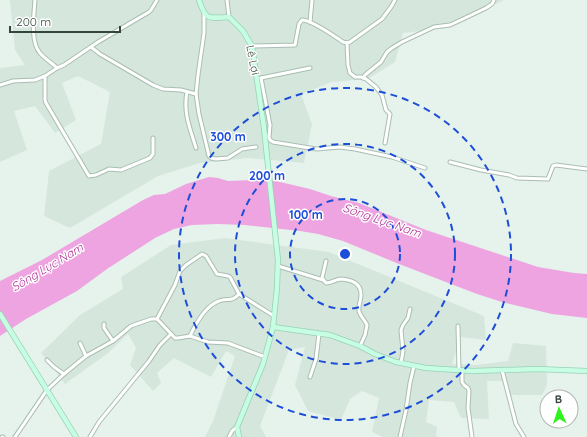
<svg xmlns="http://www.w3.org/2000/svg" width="587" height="437" viewBox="0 0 587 437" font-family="Quicksand,sans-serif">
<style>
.residential{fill:#d5e6dd}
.water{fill:#eea4e0}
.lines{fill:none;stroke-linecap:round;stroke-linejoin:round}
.street-casing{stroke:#a9beb2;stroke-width:5}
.secondary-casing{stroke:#98d1b5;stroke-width:6}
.street{stroke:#fff;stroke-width:3}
.secondary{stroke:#c6fde3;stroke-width:4.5}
.ring{fill:none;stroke:#1d4ed8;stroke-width:2;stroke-dasharray:7 5}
.labels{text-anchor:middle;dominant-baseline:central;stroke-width:3;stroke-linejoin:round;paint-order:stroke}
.street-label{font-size:11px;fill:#36453c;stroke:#fff}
.water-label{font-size:12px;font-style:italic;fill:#ad3295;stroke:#fff}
.centre{fill:#1d4ed8;stroke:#fff;stroke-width:2}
.ring-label{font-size:12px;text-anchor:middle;font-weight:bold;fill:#1d4ed8;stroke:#fff;stroke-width:3;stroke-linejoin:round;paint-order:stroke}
</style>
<rect width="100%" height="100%" fill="#e6f3ec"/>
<g class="residential">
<path d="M9 0H504L446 28 403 33 395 62 368 79 332 82 301 94 312 124 304 163 249 158 200 163 158 176 70 228 44 216 49 171 101 144 110 92 78 76 62 83 76 120 55 133 35 106 14 111 27 150 0 162V68L25 65 15 50 10 1Z"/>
<path d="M225 238 329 252 484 316 486 340 461 337 452 364 477 365 508 361 513 343 546 346 547 385 542 395H511L503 381H487L489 419 461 418 454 402 429 400 426 422 437 427 436 437H383L372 432 379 398 362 391 350 399 341 420 308 411 295 385 305 347 289 350 260 426 266 437H205L213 421 235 356 226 351 211 377 174 358 157 373 161 383 153 391 130 365 136 348 128 334 108 353 65 384 41 353 80 315 123 289 121 277 171 245Z"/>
</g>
<path class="water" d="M209 177 218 178 228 181 253 180 276 181 310 189 331 196 359 203 426 230 538 267 574 273 587 274V318L552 314 502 302 477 294 399 264 343 241 318 234 300 231 244 225 218 224 192 225 174 229 155 238 107 269 77 291 26 319 0 336V281L42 260 143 200 154 195 165 194 186 184Z"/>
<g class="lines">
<g class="street-casing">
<g id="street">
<path d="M35 0C34 14 30 42 40 53 45 59 52 63 57 68"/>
<path d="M227 0 229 17"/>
<path d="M204 13V33L198 75 196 94 199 114 209 156 211 158 216 159 228 158 242 149 256 147"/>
<path d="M310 22 312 0"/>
<path d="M347 43 348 65 350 73 355 77H361L366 79 376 87 382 95 386 110 390 114 385 143"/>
<path d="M252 46 295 45 299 24 302 20C312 20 334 36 343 42L347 43 350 42 382 19 391 7 395 0"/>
<path d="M91 47 100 54 153 85 163 89 181 90 196 94"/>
<path d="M45 76V100L46 103 89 176 96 175 109 169 121 170 150 158 153 154V138"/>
<path d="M261 78 270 125 269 137 270 140 273 142 316 149 340 147 355 149 392 157 425 168"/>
<path d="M261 78 310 68"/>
<path d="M363 78 365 75 381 62 387 52 392 48 402 42 434 27 450 25 463 19 486 8 492 4 494 0"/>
<path d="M0 85 13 81 35 80 45 76 57 68 64 65 98 42 149 12 151 10 157 0"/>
<path d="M187 92C183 113 190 128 196 148"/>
<path d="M450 162 481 170 509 175 517 178 548 179 553 166 556 165 587 169"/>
<path d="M326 261 322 278 326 283C332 283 336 279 341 279 352 280 361 283 361 295 361 300 358 306 359 311 360 316 365 320 367 325L365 335 360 346"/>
<path d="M278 266 323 280"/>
<path d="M157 319 175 285 180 271 186 265 202 254 206 256 217 274 228 276 230 277 239 294 274 316"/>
<path d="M104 324V328L113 341"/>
<path d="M458 326 459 370"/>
<path d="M190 336C196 323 205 306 219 301 228 297 231 303 239 294"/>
<path d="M80 343 86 356"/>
<path d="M47 360 54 367 64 374"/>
<path d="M401 363 403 351 401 330 403 325 408 318 410 309"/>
<path d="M462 370V382L464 385 468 388 469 391 468 408 472 437"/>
<path d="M502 370 516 424 524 437"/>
<path d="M310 377 316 359 319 334"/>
<path d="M2 437H3"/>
<path d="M15 437 47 390 64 374 86 356 113 341 131 326 151 319H157L175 338H178L190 336 208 342 228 343 265 357"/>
<path d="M90 437 99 422 149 361 160 345 171 334"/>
<path d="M229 437 232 431 237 427"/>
<path d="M400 437 406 410 410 383 414 366"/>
</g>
</g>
<g class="secondary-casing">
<g id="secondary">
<path d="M199 0C206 21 208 18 229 17L243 31 252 46 264 128 278 260 277 288 273 327 263 364 237 427 239 437"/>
<path d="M0 314 76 437"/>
<path d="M273 327 330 335 360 346 375 354 396 362 426 368 473 371 537 369 587 371"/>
</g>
</g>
<use href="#street" class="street"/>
<use href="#secondary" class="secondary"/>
</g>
<g class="ring">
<circle cx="345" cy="254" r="55"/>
<circle cx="345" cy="254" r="110"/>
<circle cx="345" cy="254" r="166"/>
</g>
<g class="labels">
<g class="street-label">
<text transform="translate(253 60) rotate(79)">Lê Lợi</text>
</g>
<g class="water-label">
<text transform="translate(382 220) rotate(19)">Sông Lục Nam</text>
<text transform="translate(47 267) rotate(-31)">Sông Lục Nam</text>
</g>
</g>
<circle cx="345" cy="254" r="6" class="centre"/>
<g class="ring-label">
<text x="228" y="141">300 m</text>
<text x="267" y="180">200 m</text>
<text x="306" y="219">100 m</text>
</g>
<g transform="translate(559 409) rotate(357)"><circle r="19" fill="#ffffff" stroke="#afb5b1"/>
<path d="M0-3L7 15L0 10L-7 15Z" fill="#2ef31d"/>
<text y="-6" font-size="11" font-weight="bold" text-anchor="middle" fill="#36453c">B</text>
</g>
<path d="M10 26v6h110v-6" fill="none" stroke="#36453c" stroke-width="2"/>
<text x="16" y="26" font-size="12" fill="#36453c" stroke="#ffffff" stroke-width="3" paint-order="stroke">200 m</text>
</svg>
